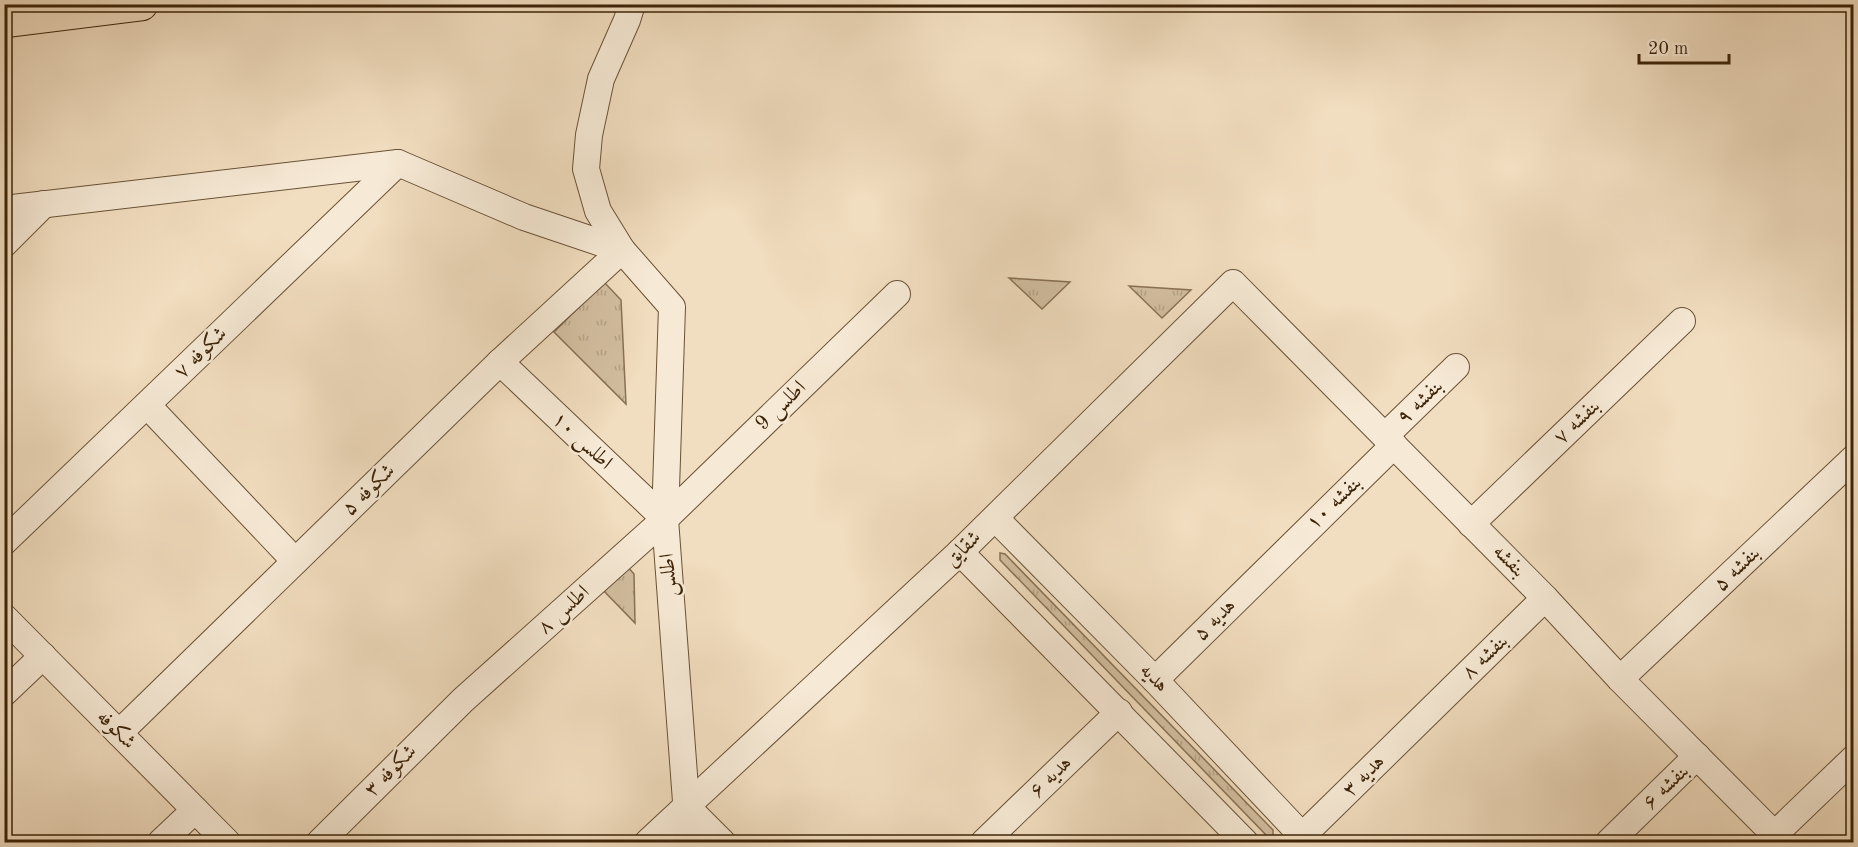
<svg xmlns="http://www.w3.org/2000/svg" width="1858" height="847" viewBox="0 0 1858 847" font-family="'Old Standard TT',Amiri,serif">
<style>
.grass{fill:url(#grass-tufts);stroke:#887154;stroke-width:1.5}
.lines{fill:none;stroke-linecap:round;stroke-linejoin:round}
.street-casing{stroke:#6a5236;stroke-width:28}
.highway-casing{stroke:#3d2409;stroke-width:35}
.street{stroke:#f6e9d5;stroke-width:26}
.highway{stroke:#f1ddbf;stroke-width:33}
.labels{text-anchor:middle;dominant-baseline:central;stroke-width:5;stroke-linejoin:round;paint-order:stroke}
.street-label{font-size:21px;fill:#3d2409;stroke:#f6e9d5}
</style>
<defs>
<pattern id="grass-tufts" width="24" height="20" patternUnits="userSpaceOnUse" patternTransform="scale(1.5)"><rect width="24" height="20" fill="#d2bea0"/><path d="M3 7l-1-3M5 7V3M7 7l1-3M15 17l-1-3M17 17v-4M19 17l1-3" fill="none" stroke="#b5a388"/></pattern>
</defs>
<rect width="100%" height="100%" fill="#f1ddbf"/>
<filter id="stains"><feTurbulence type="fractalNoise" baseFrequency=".00333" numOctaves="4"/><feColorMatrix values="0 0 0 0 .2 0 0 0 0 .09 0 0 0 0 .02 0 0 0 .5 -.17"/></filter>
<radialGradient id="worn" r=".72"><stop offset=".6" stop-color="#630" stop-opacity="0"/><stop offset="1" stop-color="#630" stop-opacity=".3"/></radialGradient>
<g class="grass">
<path d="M1009 278 1070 282 1042 309Z"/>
<path d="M604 282 621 300 626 404 554 332Z"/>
<path d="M1129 286 1191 290 1162 318Z"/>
<path d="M1000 553 1005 554 1273 830V836H1267L1000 560Z"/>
<path d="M627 566 634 574 635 623 602 589Z"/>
</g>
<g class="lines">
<g class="street-casing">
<g id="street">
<path d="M632 4 627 20 601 79 589 135 586 169 598 211 622 250 672 307 665 519 689 842"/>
<path d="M4 209 398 163 524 217 622 250 500 362 119 733"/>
<path d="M4 244 44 204"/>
<path d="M500 362 665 519"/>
<path d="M147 405 295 561"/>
<path d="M1385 436 1456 367"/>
<path d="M995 518 1155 680 1308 842"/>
<path d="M1471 524 1682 321"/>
<path d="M4 542 398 163"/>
<path d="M960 552 1245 842"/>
<path d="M4 617 227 842"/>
<path d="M1620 679 1854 458"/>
<path d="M1155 680 1394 445"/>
<path d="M4 693 43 656"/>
<path d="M687 807 722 842"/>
<path d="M1774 835 1854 758"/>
<path d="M161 842 195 810"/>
<path d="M320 842 463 700 665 519 897 294"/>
<path d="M648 842 960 552 1233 283 1545 598 1620 679 1782 842"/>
<path d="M984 842 1119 712"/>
<path d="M1296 842 1545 598"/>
<path d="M1609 842 1697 756"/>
</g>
</g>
<g class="highway-casing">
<path id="highway" d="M4 21 141 4"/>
</g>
<use href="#street" class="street"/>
<use href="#highway" class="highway"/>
</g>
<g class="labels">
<g class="street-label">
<text transform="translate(201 353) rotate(-44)">شکوفه ۷</text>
<text transform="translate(1420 402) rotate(-44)">بنفشه ۹</text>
<text transform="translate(781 406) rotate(-44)">اطلس 9</text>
<text transform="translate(1577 422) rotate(-44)">بنفشه ۷</text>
<text transform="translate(582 441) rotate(43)">اطلس ۱۰</text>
<text transform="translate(369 490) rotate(-44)">شکوفه ۵</text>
<text transform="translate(1334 503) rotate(-44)">بنفشه ۱۰</text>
<text transform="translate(963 549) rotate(-44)">شقایق</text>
<text transform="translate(1509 561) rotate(45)">بنفشه</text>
<text transform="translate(1737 569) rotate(-44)">بنفشه ۵</text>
<text transform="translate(669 575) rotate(-94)">اطلس</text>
<text transform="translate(564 610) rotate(-42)">اطلس ۸</text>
<text transform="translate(1215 620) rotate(-45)">هدیه ۵</text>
<text transform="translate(1485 657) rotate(-44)">بنفشه ۸</text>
<text transform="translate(1154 678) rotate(46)">هدیه</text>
<text transform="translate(116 730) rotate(45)">شکوفه</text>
<text transform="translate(391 771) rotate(-45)">شکوفه ۳</text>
<text transform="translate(1364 776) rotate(-45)">هدیه ۳</text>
<text transform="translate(1051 777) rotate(-44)">هدیه ۶</text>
<text transform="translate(1666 787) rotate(-44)">بنفشه ۶</text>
</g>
</g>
<rect width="1858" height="847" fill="none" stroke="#f1ddbf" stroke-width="24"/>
<rect x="6" y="6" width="1846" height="835" fill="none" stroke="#3d2409" stroke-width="3"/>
<rect x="12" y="12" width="1834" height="823" fill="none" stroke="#3d2409" stroke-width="1.5"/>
<path d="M1639 54v9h90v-9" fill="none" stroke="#3d2409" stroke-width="3"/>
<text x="1648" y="54" font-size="18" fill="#3d2409" stroke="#f6e9d5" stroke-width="4.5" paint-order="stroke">20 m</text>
<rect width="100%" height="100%" filter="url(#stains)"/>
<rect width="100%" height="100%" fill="url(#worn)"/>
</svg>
